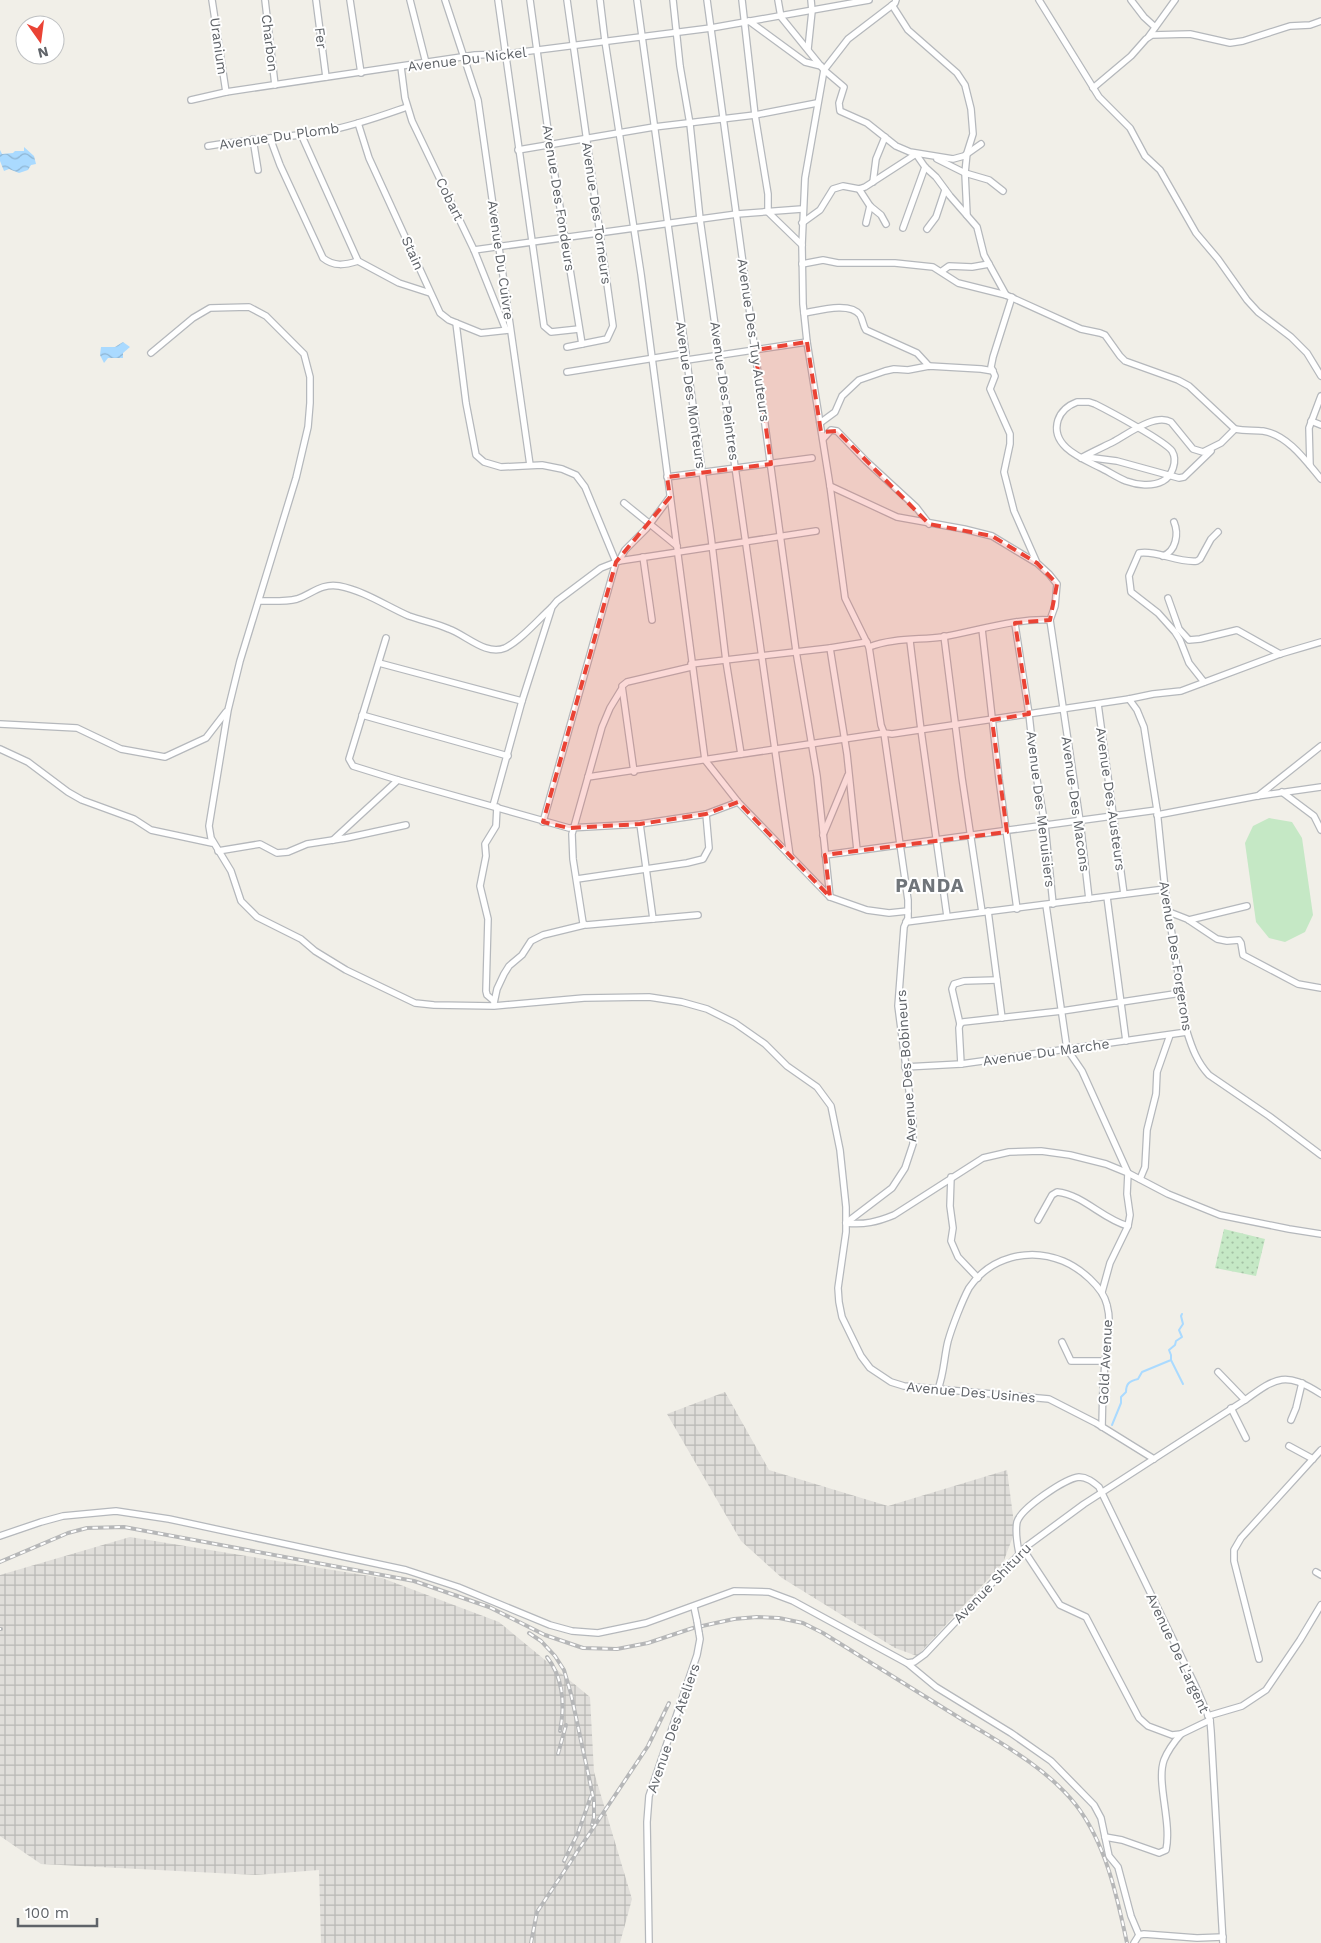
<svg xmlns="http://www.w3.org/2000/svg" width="1321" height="1943" viewBox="0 0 1321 1943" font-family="'Work Sans',sans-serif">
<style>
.industrial{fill:url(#industrial-grid)}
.park{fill:#c5e8c5}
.garden{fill:url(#garden-dots)}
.water{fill:url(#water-waves)}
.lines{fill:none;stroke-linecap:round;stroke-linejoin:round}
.stream{stroke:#aadaff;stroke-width:2}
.minor-casing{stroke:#b5b8bc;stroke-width:8}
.minor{stroke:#fff;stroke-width:5.5}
.rail-casing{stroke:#b6b7b8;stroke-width:4}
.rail{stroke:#fff;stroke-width:2;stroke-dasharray:5.5;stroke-linecap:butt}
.minor-bridge-casing{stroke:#b5b8bc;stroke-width:8;stroke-linecap:butt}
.minor-bridge{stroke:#fff;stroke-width:5.5}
.marked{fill:#ea4335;fill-opacity:0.2;stroke:#ea4335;stroke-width:4;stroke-dasharray:10 6;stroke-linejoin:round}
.labels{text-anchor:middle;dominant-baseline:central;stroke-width:4;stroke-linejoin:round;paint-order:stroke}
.street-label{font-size:14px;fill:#5f6368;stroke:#fff}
.district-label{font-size:19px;font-weight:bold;letter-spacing:1px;fill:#70757a;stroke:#fff}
</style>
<defs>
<pattern id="industrial-grid" width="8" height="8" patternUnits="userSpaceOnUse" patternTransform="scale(1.25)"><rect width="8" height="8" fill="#e0deda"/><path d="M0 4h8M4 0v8" fill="none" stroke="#b9b8b5"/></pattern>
<pattern id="garden-dots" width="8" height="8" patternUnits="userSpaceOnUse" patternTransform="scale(1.25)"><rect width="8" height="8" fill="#c5e8c5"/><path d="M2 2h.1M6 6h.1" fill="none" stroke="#a3c0a4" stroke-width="1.8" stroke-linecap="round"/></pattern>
<pattern id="water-waves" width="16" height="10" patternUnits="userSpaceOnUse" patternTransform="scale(1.25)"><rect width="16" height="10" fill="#aadaff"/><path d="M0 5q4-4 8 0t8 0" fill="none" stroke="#8eb4d2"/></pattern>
</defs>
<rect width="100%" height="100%" fill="#f1efe8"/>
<g class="industrial">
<path d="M725 1392 769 1470 888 1506 1007 1470 1015 1531 1003 1563 917 1656 895 1648 782 1578 741 1541 667 1414Z"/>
<path d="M130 1537 382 1578 499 1622 590 1697 594 1772 632 1899 620 1943H321L319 1870 256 1875 41 1864 0 1836V1575Z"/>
</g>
<path class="park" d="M1269 818 1292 822 1302 838 1313 915 1305 932 1285 942 1269 938 1256 922 1245 843 1253 826Z"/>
<path class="garden" d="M1224 1229 1265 1239 1256 1276 1215 1268Z"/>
<g class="water">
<path d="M24 147 34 156 36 164 31 165 28 170 19 173 9 169 4 171 0 161V150L2 154 13 153 15 151H24Z"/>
<path d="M123 342 130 347 123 353V358H108L104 363 100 355 101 347H115Z"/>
</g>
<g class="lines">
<g class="stream">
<path d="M1171 1360 1183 1384"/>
<path d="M1112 1425 1121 1403V1397L1126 1392C1126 1384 1129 1381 1138 1379L1142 1372 1171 1360V1355L1169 1350 1175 1345 1176 1341 1182 1337 1179 1330 1183 1324 1181 1316 1182 1314"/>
</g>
<g class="minor-casing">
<g id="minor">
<path d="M212 0 226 92"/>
<path d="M265 0 275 85"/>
<path d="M316 0 326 77"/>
<path d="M350 0 361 73"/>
<path d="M410 0 426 63"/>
<path d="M445 0 478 100 530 465"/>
<path d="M498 0 544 326 551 332 579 329"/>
<path d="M530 0 550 145 582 344"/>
<path d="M567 0 613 326 607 339 567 347"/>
<path d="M600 0 605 41 641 274 705 760 738 802 830 897 867 910 889 913 908 911"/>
<path d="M637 0 711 536 726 661 741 754"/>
<path d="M673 0 680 66 690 124 700 219 790 856"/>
<path d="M707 0 796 651 817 776 830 897"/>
<path d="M742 0 755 115 768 194V212L802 245"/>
<path d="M778 0 781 17 824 70 844 87 839 103 840 111 867 123 896 146 910 152 953 159 964 156 981 144"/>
<path d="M896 0 895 3 848 39 824 70 805 178 802 245 803 304 807 342 830 486 845 598 869 647 881 725 884 733 892 734 1129 699 1153 694 1181 691 1280 654 1321 642"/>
<path d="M1039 0 1099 97 1130 128 1145 156 1160 170 1196 233 1218 259 1247 300 1258 312 1291 337 1307 353 1321 376"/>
<path d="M1131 0 1144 17 1155 27"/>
<path d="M892 5 908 30 957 73 965 85 971 109 973 134 967 153 965 173 967 215"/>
<path d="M749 21 805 62 821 66"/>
<path d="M1149 36 1175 0"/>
<path d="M808 49 812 11 811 0"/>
<path d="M401 67 405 98 412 121 474 250 506 330"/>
<path d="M1093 88 1131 56 1146 39 1152 35 1190 34 1230 43 1243 41 1290 26 1310 25 1321 21"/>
<path d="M191 100 226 92 475 55 506 54 711 28 869 0"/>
<path d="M358 123 369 158 440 313 449 320 481 333 509 330"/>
<path d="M301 134 358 261 399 283 430 293"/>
<path d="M270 138 280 165 323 258C334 267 345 265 358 261"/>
<path d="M253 139 258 170"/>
<path d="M208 146C248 139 287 138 326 131 354 126 381 116 407 107"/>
<path d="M518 150 654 127 755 115 817 103"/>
<path d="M916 154 925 167 936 177 950 196 977 227 984 255 1006 295"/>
<path d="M937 159 965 173 989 180 1003 191"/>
<path d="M873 182 876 159 885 137"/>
<path d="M859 189 870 206 881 215 886 224"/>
<path d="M802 223 820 210 833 189 843 186 859 189 865 187 916 154"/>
<path d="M866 223 870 206"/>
<path d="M903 228 925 167"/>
<path d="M927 229 936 217 945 190"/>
<path d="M474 250 737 214 802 209"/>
<path d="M802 264 823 260 838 263H895L933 267 958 283 1006 295 1081 329 1100 333 1105 335 1120 356 1125 361 1178 380 1189 386 1235 429C1245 431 1254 430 1263 431 1288 435 1306 461 1321 479"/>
<path d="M942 271 949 266 972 267 989 264"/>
<path d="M1012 297 993 357 991 367 995 376 990 389 1010 434V444L1004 472 1014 511 1037 563 1049 574 1057 584 1055 606 1050 620 1080 821 1089 899"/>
<path d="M804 313C817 311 850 301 860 315 863 320 863 326 866 330L917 353 929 366"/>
<path d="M456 323 466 403 476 455 484 462 501 467 542 465 562 469 576 475 585 487 616 562 543 822"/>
<path d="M151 353 193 318 210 308 249 307 266 316 304 354 310 377V403L308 427 296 478 240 661 228 710 209 826 211 838 231 871 241 901 257 917 301 939 315 951 346 970 415 1003 434 1005 494 1006 584 998 649 997 682 1002 707 1009 735 1023 765 1044 787 1066 817 1087 831 1106 840 1150 846 1207V1232L838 1288 839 1302 842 1317 861 1356 870 1368 891 1382 904 1386 1049 1399 1096 1423 1154 1459"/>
<path d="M687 360 807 342"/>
<path d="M567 372 686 353"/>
<path d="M1077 402H1089L1095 404C1109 411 1165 441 1172 451 1178 461 1172 476 1163 481 1152 487 1137 485 1126 481 1116 477 1108 471 1099 467 1081 458 1050 446 1058 420 1061 411 1069 405 1077 402Z"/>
<path d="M1311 421 1321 425"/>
<path d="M820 423 835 412 842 396 859 380 885 371 894 369 908 370 929 366 981 369 993 371"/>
<path d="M823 439 831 430 837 431 866 461 916 507 929 524"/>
<path d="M1086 457 1117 461 1179 478 1184 477 1211 451"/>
<path d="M1081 458C1092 452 1103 447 1113 442 1128 434 1155 413 1171 422L1193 449 1203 452 1221 443 1235 429"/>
<path d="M1310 465 1309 428 1321 396"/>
<path d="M667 477 812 458"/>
<path d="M830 486 897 517 964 529 992 536 1035 562"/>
<path d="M624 503 677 546"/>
<path d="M1163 556C1176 551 1179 534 1174 522"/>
<path d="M643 557 652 620"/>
<path d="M619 561 625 550 646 529 670 497"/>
<path d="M1168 598 1179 629 1189 640 1200 639 1237 630 1280 654"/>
<path d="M259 601C271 601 285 602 297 599 312 594 321 583 339 586 365 591 386 606 409 616 423 621 436 623 449 629 466 635 486 656 505 648 520 641 538 620 551 608"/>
<path d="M1015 624 1029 714 1035 769 1045 825 1053 904"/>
<path d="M982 629 999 779 1017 909"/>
<path d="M944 636 962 778 982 912"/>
<path d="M386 638 349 759 353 766 398 780 569 828 640 824 706 814 738 802"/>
<path d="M910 641 921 730 947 916"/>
<path d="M869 647C892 638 919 640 942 637 977 631 1015 618 1050 620"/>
<path d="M830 648 847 754 857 850"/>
<path d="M379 663 522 701"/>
<path d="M691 664 830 648 867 642"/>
<path d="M1204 682 1189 663 1180 640 1175 632 1158 613 1131 592 1129 576 1139 553C1157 550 1177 563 1197 561L1200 559 1211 539 1218 532"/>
<path d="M621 690 610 708 602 727 572 834 573 859 583 923 586 925 698 915"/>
<path d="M1129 699 1137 710 1144 727 1157 810 1165 889 1187 1032C1192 1048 1197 1062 1209 1075L1269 1116 1321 1155"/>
<path d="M1098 704 1124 894"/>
<path d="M362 715 508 756"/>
<path d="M0 724 77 728 121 749 165 757 206 738 226 712"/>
<path d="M0 749 28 762 68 792 82 800 134 819 151 830 212 843"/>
<path d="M634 772 622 686 627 682 691 667"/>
<path d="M588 777 884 733 908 900V918L904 927 898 1006 913 1121V1144L905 1168 892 1188 846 1223"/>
<path d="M1282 792 1314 816 1321 830"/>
<path d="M1258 796 1321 746"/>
<path d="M493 806 522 701 552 607 557 601 601 568 619 561 816 531"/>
<path d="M1157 815 1257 796 1321 787"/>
<path d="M640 824 653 919"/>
<path d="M823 835 848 775"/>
<path d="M333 840 398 780"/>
<path d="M218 851 260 844 277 853 288 852 307 844 346 838 406 825"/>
<path d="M825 855 1157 810"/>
<path d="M577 879 687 863 703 859 709 848 706 814"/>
<path d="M1107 897 1126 1041"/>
<path d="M1046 905 1067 1049 1082 1071 1128 1173 1127 1194 1130 1215 1128 1226 1110 1263 1102 1292"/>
<path d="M988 911 1002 1018"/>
<path d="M1169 912 1187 919 1217 939 1227 941 1239 940 1241 943 1243 955 1298 984 1321 988"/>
<path d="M1189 920 1247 906"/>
<path d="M906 922 1165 889"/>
<path d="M494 1001 487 995 486 991 488 919 480 886 486 856 485 844 496 826 497 807"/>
<path d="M494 1003 497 989 504 974 509 966 522 955 531 941 543 935 584 925"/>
<path d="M960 1024 952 989 954 984 964 981 997 980"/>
<path d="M961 1064 959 1028 960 1024 963 1022 1062 1011 1181 993"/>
<path d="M905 1067 961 1064 1187 1032"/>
<path d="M951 1177 950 1206 953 1228 951 1241 958 1257 978 1278"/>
<path d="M1140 1179 1145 1167 1147 1130 1156 1094 1157 1072 1170 1035"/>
<path d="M1038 1220 1052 1195 1057 1192C1084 1195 1102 1219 1128 1226"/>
<path d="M846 1223C864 1225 877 1222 894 1215L983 1158 1009 1152 1041 1151 1070 1155 1106 1164 1128 1173 1168 1194 1220 1215 1289 1229 1321 1234"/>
<path d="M1062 1342 1071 1361H1105"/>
<path d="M1218 1372 1245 1400"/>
<path d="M938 1389C944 1374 944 1357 948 1341 952 1327 962 1301 969 1288 990 1257 1029 1247 1063 1261 1080 1268 1103 1287 1107 1305 1112 1323 1107 1344 1105 1362 1103 1384 1102 1405 1102 1427"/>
<path d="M1231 1408 1246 1438"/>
<path d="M1291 1420 1296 1408 1302 1383"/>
<path d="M1289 1446 1313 1459"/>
<path d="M0 1536 41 1522 63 1516 116 1511 169 1519 406 1570 458 1587 550 1625 572 1631 598 1633 646 1623 734 1591 769 1592 793 1601 907 1663 914 1662 925 1654 1027 1546 1084 1504 1245 1400C1277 1377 1285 1371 1321 1394"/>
<path d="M1023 1549 1060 1605 1086 1617 1130 1701 1139 1718 1148 1726 1172 1735 1181 1734 1210 1720"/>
<path d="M1019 1553C1017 1543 1015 1532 1017 1522 1021 1508 1066 1478 1079 1477 1087 1477 1093 1482 1099 1487L1196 1687 1210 1720 1211 1731 1223 1943"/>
<path d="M1316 1572 1321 1575"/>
<path d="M694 1607 697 1621"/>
<path d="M1259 1659 1234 1561V1550L1241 1538 1321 1450"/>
<path d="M907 1663 936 1687 1011 1733 1051 1761 1094 1805 1101 1818 1109 1856 1118 1867 1131 1916 1139 1935"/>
<path d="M1208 1716 1242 1706 1266 1690 1300 1640 1321 1605"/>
<path d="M1105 1837 1122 1840 1159 1853 1166 1850C1172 1822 1156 1782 1164 1760 1168 1750 1174 1742 1181 1734"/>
<path d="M649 1943 647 1822 649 1796 697 1655 700 1639 699 1633"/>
<path d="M1134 1943 1139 1935 1144 1934 1197 1938 1223 1937"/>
</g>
</g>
<use href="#minor" class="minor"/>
<g class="rail-casing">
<g id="rail">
<path d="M0 1562 68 1533 87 1528 124 1527 414 1581 489 1607 545 1635 583 1648 617 1649 648 1643 693 1628 734 1619 757 1617 779 1618 803 1623 823 1633C868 1661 913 1689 958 1717 999 1742 1046 1767 1076 1805 1106 1844 1117 1896 1127 1943"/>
<path d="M0 1629H1"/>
<path d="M529 1633 541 1641 555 1656 564 1670 571 1694 594 1801V1817L592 1825"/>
<path d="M547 1657C564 1679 565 1705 560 1731"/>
<path d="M558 1754 566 1725"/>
<path d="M564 1861 578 1833 591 1796"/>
<path d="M531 1943 537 1912 648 1746 669 1703"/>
</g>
</g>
<use href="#rail" class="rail"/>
<g class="minor-bridge-casing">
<path id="minor-bridge" d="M697 1621 699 1633"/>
</g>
<use href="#minor-bridge" class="minor-bridge"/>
</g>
<path class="marked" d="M807 342 821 432 837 431 929 524 992 536 1037 563 1057 584 1050 620 1015 623 1029 714 992 720 1007 832 825 855 830 897 738 802 706 814 640 824 569 828 543 822 616 562 670 497 667 477 771 464 755 350Z"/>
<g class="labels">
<g class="street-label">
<text transform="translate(321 38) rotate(83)">Fer</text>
<text transform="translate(270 43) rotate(83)">Charbon</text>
<text transform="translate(219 46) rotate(82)">Uranium</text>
<text transform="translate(467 59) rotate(-7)">Avenue Du Nickel</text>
<text transform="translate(279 136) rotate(-8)">Avenue Du Plomb</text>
<text transform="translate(559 198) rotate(81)">Avenue Des Fondeurs</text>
<text transform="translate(450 199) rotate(64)">Cobart</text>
<text transform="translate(597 213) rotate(82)">Avenue Des Torneurs</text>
<text transform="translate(413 253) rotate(66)">Stain</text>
<text transform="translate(501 260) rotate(82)">Avenue Du Cuivre</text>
<text transform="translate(754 340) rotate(82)">Avenue Des Tuy Auteurs</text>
<text transform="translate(725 391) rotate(82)">Avenue Des Peintres</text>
<text transform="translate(691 395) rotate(82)">Avenue Des Monteurs</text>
<text transform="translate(1111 799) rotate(82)">Avenue Des Austeurs</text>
<text transform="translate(1076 804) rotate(82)">Avenue Des Macons</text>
<text transform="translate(1041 809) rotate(83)">Avenue Des Menuisiers</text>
<text transform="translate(1176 956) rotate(81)">Avenue Des Forgerons</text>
<text transform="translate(1046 1052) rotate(-8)">Avenue Du Marche</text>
<text transform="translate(906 1066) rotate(-94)">Avenue Des Bobineurs</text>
<text transform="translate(1105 1362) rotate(-87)">Gold Avenue</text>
<text transform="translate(971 1392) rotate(5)">Avenue Des Usines</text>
<text transform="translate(992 1583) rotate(-46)">Avenue Shituru</text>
<text transform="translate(1178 1653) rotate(65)">Avenue De L'argent</text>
<text transform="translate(673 1728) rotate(-71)">Avenue Des Ateliers</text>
</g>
<g class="district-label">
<text x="930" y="885">PANDA</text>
</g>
</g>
<g transform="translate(40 40) rotate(166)"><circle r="24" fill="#ffffff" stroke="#bfc1c3"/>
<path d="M0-4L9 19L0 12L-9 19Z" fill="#ea4335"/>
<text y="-8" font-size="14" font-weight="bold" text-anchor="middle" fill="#5f6368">N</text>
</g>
<path d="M18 1918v8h79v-8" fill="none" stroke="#5f6368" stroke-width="2.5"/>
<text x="25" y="1918" font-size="15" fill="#5f6368" stroke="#ffffff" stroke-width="4" paint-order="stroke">100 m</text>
</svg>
